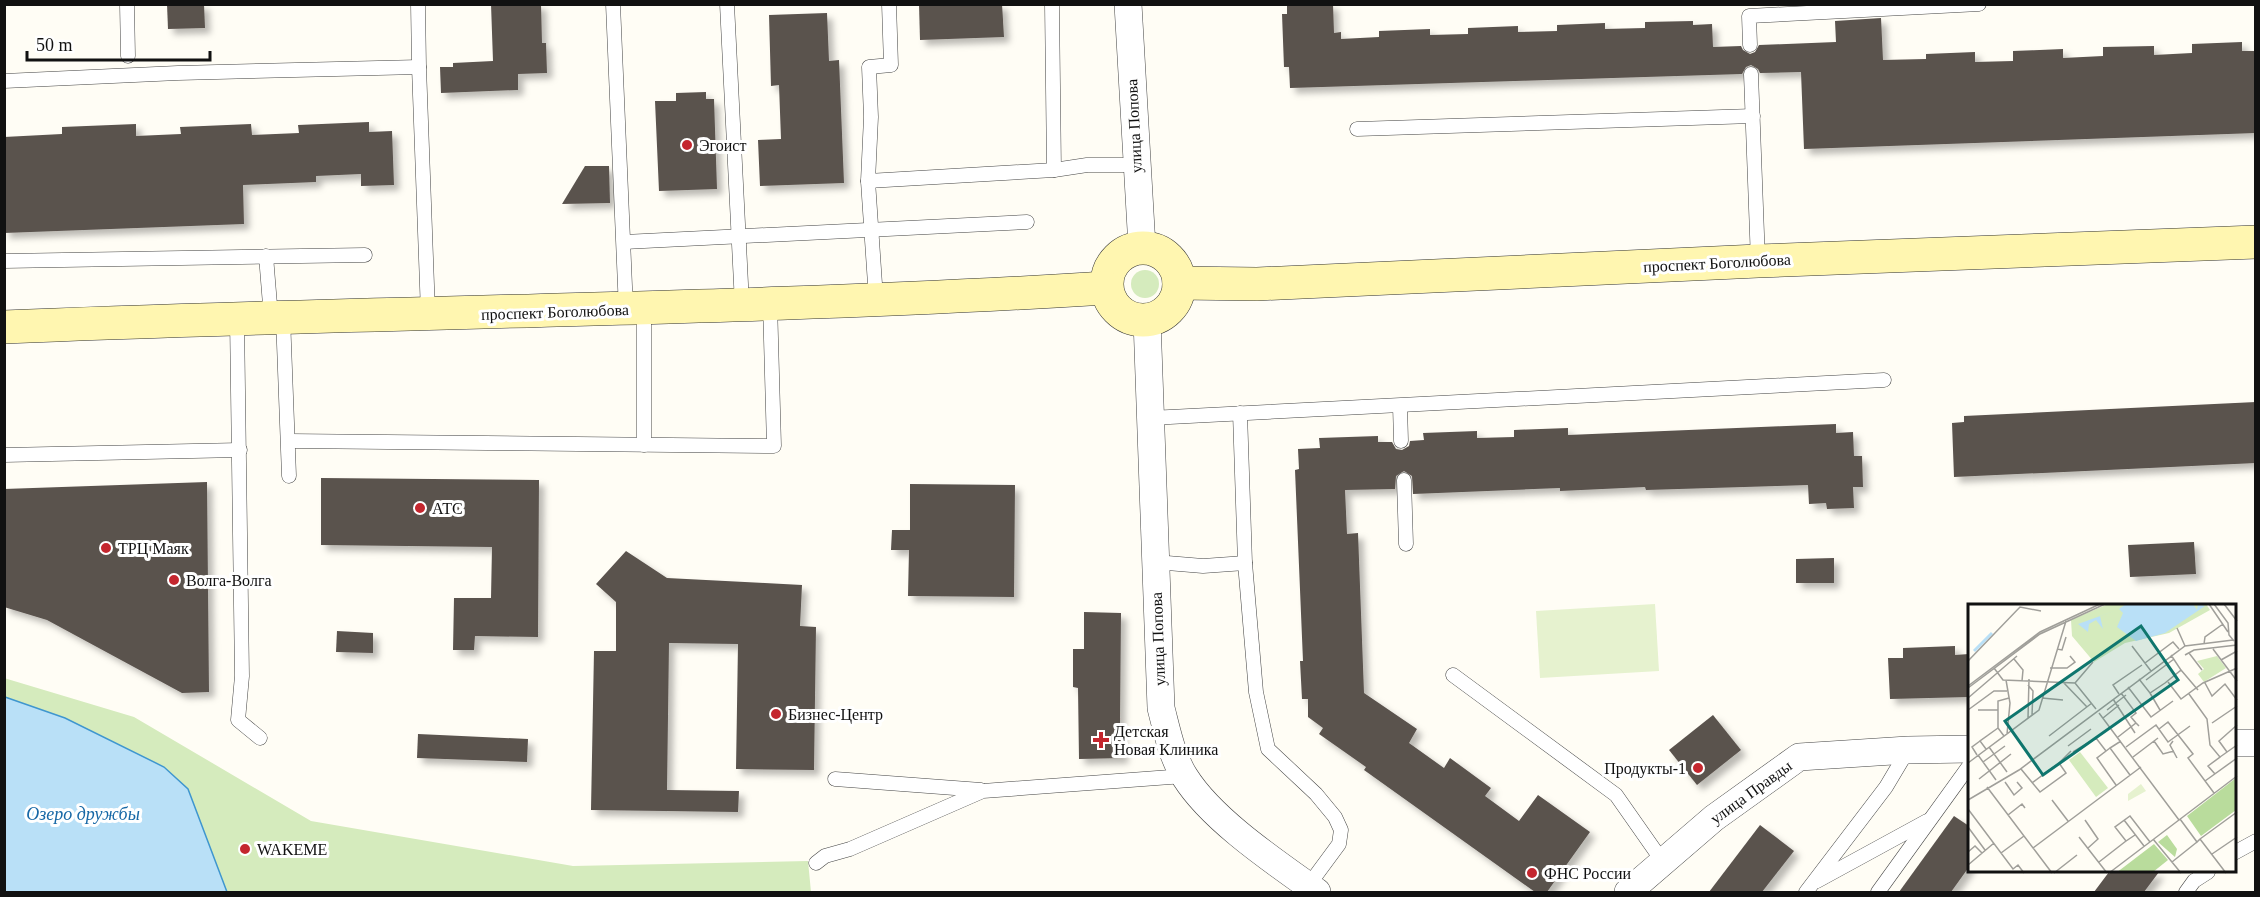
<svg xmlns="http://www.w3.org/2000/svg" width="2260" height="897" viewBox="0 0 2260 897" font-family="Georgia,serif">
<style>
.green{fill:#d5ebbd}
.pitch{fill:#e6f2cf}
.water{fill:#b9e0f7;stroke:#3f96cf;stroke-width:1.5}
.building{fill:#5a524d;filter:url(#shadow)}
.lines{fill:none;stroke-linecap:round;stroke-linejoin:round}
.lane-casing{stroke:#444;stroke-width:15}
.street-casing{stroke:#444;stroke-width:28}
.secondary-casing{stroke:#333;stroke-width:34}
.lane{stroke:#fff;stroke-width:14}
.street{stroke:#fff;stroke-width:27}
.secondary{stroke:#fff6b0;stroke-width:33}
.poi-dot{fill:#c4262e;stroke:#fff;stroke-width:2}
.labels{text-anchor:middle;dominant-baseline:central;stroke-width:6;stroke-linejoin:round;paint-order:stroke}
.street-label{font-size:16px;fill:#111;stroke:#fff}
.poi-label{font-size:16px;fill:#111;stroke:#fff;text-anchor:start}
.water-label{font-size:18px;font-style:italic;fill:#1768a6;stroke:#fff}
.inset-river{fill:none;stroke:#b9e0f7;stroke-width:3}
.inset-road{fill:none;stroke:#a09f9a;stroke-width:1.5}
.view{fill:#0f766e;fill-opacity:0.15;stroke:#0f766e;stroke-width:3}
.inset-edge{fill:none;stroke:#111;stroke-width:3}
</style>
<defs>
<filter id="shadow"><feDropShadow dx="5.5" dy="5.5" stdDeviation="3" flood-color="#0004"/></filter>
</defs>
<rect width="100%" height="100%" fill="#fffdf5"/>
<g class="green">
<circle cx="1145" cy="284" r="14"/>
<path d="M4 678 134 717 311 821 573 866 808 861 811 892H5Z"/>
</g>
<path class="pitch" d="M1655 604 1659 671 1540 678 1536 611Z"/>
<path class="water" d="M5 697 65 718 164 767 188 789 227 892H5Z"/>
<g class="building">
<path d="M167 4H204L205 28 168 29Z"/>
<path d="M491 4H541L542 43H546L547 73 518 74V90L441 93 440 67H453V63L493 61Z"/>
<path d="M919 4H1002L1004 37 920 40Z"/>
<path d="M1287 4H1333L1334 33 1341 32V39L1379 37V31L1430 29V35L1468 34V28L1518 26V32L1557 31V25L1605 23V29L1645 28V22L1693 21V25L1712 24 1713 47 1741 46 1743 50 1750 54 1755 52 1759 45 1836 42 1835 21 1881 18 1883 60 1926 59V54L1975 52V62L2013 61V51L2063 49V58L2103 56V47L2154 46V55L2192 53V44L2242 42V51H2256V133L1804 149 1801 72 1760 73 1758 69 1751 65 1746 67 1742 74 1290 88 1289 67H1284L1282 14H1287Z"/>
<path d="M827 13 829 61 839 60 844 183 760 186 758 140 781 139 779 85 771 86 769 15Z"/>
<path d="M706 92V99H714L717 189 659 191 655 101H676V93Z"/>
<path d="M369 122V132L392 131 394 185 361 186V174L316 176V182L243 185 244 224 4 233V137L62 134V127L136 124V136L181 134 180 127 251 124 252 135 299 133 298 125Z"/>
<path d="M585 166H609L610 203 562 204Z"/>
<path d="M2256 402V463L1954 477 1952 423 1964 422V416Z"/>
<path d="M1836 424V433L1853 432 1854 456H1862L1863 487H1853L1854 508 1827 509 1826 503 1809 504 1808 485 1646 490 1645 487 1560 491V488L1413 494 1412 476 1404 471 1396 476 1395 489 1345 490 1347 534 1358 533 1364 693 1417 729 1409 743 1444 768 1450 758 1491 788 1485 796 1519 821 1538 795 1590 832 1547 892H1535L1364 770 1366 767 1319 734 1323 728 1308 717V699H1302L1300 661H1303L1295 470 1299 469 1298 449 1320 448 1319 438 1378 436V442H1392L1396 449 1402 450 1409 446 1410 441 1424 440 1423 433 1477 431V438L1514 437V430L1568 428V435Z"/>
<path d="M321 478 539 480 538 637 475 636 474 650H453L454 598H491L492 547 321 545Z"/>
<path d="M207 482 209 692 182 693 47 620 4 607V489Z"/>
<path d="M910 484 1015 485 1014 597 908 596 909 550H891L892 530H910Z"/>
<path d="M2194 542 2196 574 2130 577 2128 545Z"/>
<path d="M626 551 667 578 802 585 800 626 816 627 814 770 736 769 738 644 669 643 667 790 739 791 738 812 591 810 594 651H616V602L596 584Z"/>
<path d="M1834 558V583H1796V559Z"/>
<path d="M1084 612 1121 613 1120 722 1123 758 1079 759 1078 688 1073 687V649H1084Z"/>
<path d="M337 631 373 633V653L336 652Z"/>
<path d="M1955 646V655L1969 654V697L1890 699 1888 658H1903V648Z"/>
<path d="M1713 715 1741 750 1697 785 1669 750Z"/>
<path d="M418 734 528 739 527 762 417 758Z"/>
<path d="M1954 816 1969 826V867L1951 892H1899Z"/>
<path d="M1760 825 1794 851 1762 892H1709Z"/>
<path d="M2109 872H2159L2144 892H2094Z"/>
</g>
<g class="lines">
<g class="lane-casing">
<g id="lane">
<path d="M127 4 128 56"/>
<path d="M418 4 419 67"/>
<path d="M613 4 626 310"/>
<path d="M727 4 742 304"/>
<path d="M1052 4 1054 170"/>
<path d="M1750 45 1749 16 1979 4"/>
<path d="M1751 74 1758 261"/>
<path d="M4 81 178 73 419 67 428 313"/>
<path d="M1357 129 1753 116"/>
<path d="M868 181 1054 170 1087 165H1136"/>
<path d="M624 242 1027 222"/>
<path d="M266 256 271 317"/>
<path d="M4 261 365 255"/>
<path d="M876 299 868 181 871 117 869 67 891 65 889 4"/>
<path d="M644 309V445"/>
<path d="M283 317 289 476"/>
<path d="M237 319 242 676 238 720 260 738"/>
<path d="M1400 406 1401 441"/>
<path d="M1240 413 1245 563 1256 692 1268 749 1316 794 1335 817 1341 830 1339 844 1308 886"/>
<path d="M1150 418 1884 380"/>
<path d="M289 441 774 446 770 303"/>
<path d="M4 455 240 450"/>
<path d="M1404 480 1406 544"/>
<path d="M1155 562 1203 566 1245 563"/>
<path d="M1453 675 1616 795 1663 862"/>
<path d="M835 779 981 790"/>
<path d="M2234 853 2256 841"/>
<path d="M816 863 825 856 850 849 983 791 1184 776"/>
<path d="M1817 881 1927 821"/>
<path d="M1806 892 1886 787 1908 750"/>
<path d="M1878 892 1969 766"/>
<path d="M2186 892 2194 881 2208 872"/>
</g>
</g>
<g class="street-casing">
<g id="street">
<path d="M1128 4 1142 247"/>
<path d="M1147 320 1161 708C1167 731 1172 757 1185 777 1212 820 1275 862 1317 892"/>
<path d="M2234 743H2256"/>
<path d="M1628 892 1714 818 1799 757 1908 750 1969 749"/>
</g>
</g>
<g class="secondary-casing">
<g id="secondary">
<circle cx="1143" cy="284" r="36"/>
<path d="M1179 283 1257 284 1758 261 2256 242"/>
<path d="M4 327C372 311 739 311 1106 288"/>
</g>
</g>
<use href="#lane" class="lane"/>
<use href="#street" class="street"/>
<use href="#secondary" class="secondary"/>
</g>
<g class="poi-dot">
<circle cx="687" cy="145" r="6"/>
<circle cx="420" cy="508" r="6"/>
<circle cx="106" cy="548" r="6"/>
<circle cx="174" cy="580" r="6"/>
<circle cx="776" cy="714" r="6"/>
<path d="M1098 731h6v6h6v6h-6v6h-6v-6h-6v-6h6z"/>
<circle cx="1698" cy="768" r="6"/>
<circle cx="245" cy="849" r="6"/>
<circle cx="1532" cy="873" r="6"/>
</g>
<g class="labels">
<g class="street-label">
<text transform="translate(1134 126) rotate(-93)">улица Попова</text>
<text transform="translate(1717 263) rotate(-3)">проспект Боголюбова</text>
<text transform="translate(555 312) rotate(-2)">проспект Боголюбова</text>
<text transform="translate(1158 639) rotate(-92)">улица Попова</text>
<text transform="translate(1751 792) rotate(-36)">улица Правды</text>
</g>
<g class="poi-label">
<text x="699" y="145">Эгоист</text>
<text x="432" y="508">АТС</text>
<text x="118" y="548">ТРЦ Маяк</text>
<text x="186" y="580">Волга-Волга</text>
<text x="788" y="714">Бизнес-Центр</text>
<text x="1114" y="731">Детская<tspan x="1114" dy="18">Новая Клиника</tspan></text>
<text x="1686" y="768" text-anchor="end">Продукты-1</text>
<text x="257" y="849">WAKEME</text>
<text x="1544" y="873">ФНС России</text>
</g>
<g class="water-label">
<text x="83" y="814">Озеро дружбы</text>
</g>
</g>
<g transform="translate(1968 604)">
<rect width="268" height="268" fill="#fffdf5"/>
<path d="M140 0H238L242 6 201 29 157 39 126 58 104 32 103 16ZM249 52 258 64 236 78 230 70 236 65 229 57ZM112 148 140 184 128 193 101 156Z" fill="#d5ebbd"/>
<path d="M268 174V206L233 232 219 212ZM199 231 209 245 207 253 190 238ZM186 240 200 256 185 268 148 269Z" fill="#b9dc9c"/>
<path d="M173 180 178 187 160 197V190Z" fill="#e6f2cf"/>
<path d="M158 0H225L229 6 230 0 237 2 197 29 168 37 149 23 155 9 151 5ZM149 6 132 12 135 25 128 16 121 20 120 28 110 20Z" fill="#b9e0f7"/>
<path class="inset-river" d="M6 47 24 29"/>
<path class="inset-road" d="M241 0 260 28M246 0 260 19 261 31 266 37M256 0 269 17M209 24 217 42M236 40 237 33 255 20M164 42 183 67M89 45 94 46 98 33M245 45 269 77M221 49 234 66M217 51 226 46 269 41M46 55 55 66 54 77M253 56 269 47M0 57 52 3 73 7M177 59 205 38 211 45M26 64 35 76 107 79 128 105M82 64H99L107 58 102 52M213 66 230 86M171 75 182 89 197 79 213 66 203 51M38 76 42 99 39 130M178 76 206 55M95 78 119 103M200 78 213 95 235 79 269 64M107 79 125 58M237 79 244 92 257 80 269 96M60 81 65 87 64 111M0 82 72 28 132 0M160 83 183 113 205 97M0 84 72 30 137 0M153 89 168 109 163 113 168 119M182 89 192 106M151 90 145 81 174 61M221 90 239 115 242 141 252 153 240 162 247 170M0 94 49 52M74 94 95 96M145 95 167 129M0 106 26 87H39M10 106H30M139 106 158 91M131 109 211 216M60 114 61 75M135 114 151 101M244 119 269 102M191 125 200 118 225 150 220 154 246 189M36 132 30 124V97L41 94M81 132 124 99M150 133 168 119 171 122M153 137 142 144 162 171M186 137 195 150 206 147M205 137 202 141 209 154M100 142 123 125M21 143 39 168M158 143 188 121 200 138 222 122M142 144 129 154 148 181M18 145 12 137 30 124M105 148 128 134 138 147M259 148 251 137 269 121M9 151 4 143 12 137M10 151 28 176M165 153 190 134M252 153 269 141M15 158 37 142M0 159 71 106 98 17M53 165 72 188 98 169 91 159 103 147M11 175 43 150M237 177 269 154M37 178 46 191 54 184 49 178M64 179 91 159M19 183 84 269M0 196 51 166 217 42 265 36M84 196 100 217M0 205 45 265 50 261 56 269M40 211 54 200 57 204M212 215 229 238 232 235M117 216 130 235 120 244M156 216 176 242M0 223 17 246M167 231 158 237 147 223 162 212 182 238M111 233 139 269M185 235 213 269M232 235 269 208M232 235 258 269M65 244 173 163M0 248 7 242 14 249M33 249 56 232M244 250 269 233M131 258 158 237M204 258 229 238M0 261 26 239M86 269 109 251M141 269 269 172"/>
<path class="view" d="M173 22 210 76 75 171 37 117Z"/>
<rect width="268" height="268" class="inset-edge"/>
</g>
<rect width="2260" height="897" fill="none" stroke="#111111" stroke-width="12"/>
<path d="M27 51v9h183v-9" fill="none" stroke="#111111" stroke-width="3"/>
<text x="36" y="51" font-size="18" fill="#111111" stroke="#ffffff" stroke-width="4.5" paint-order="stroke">50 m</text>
</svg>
